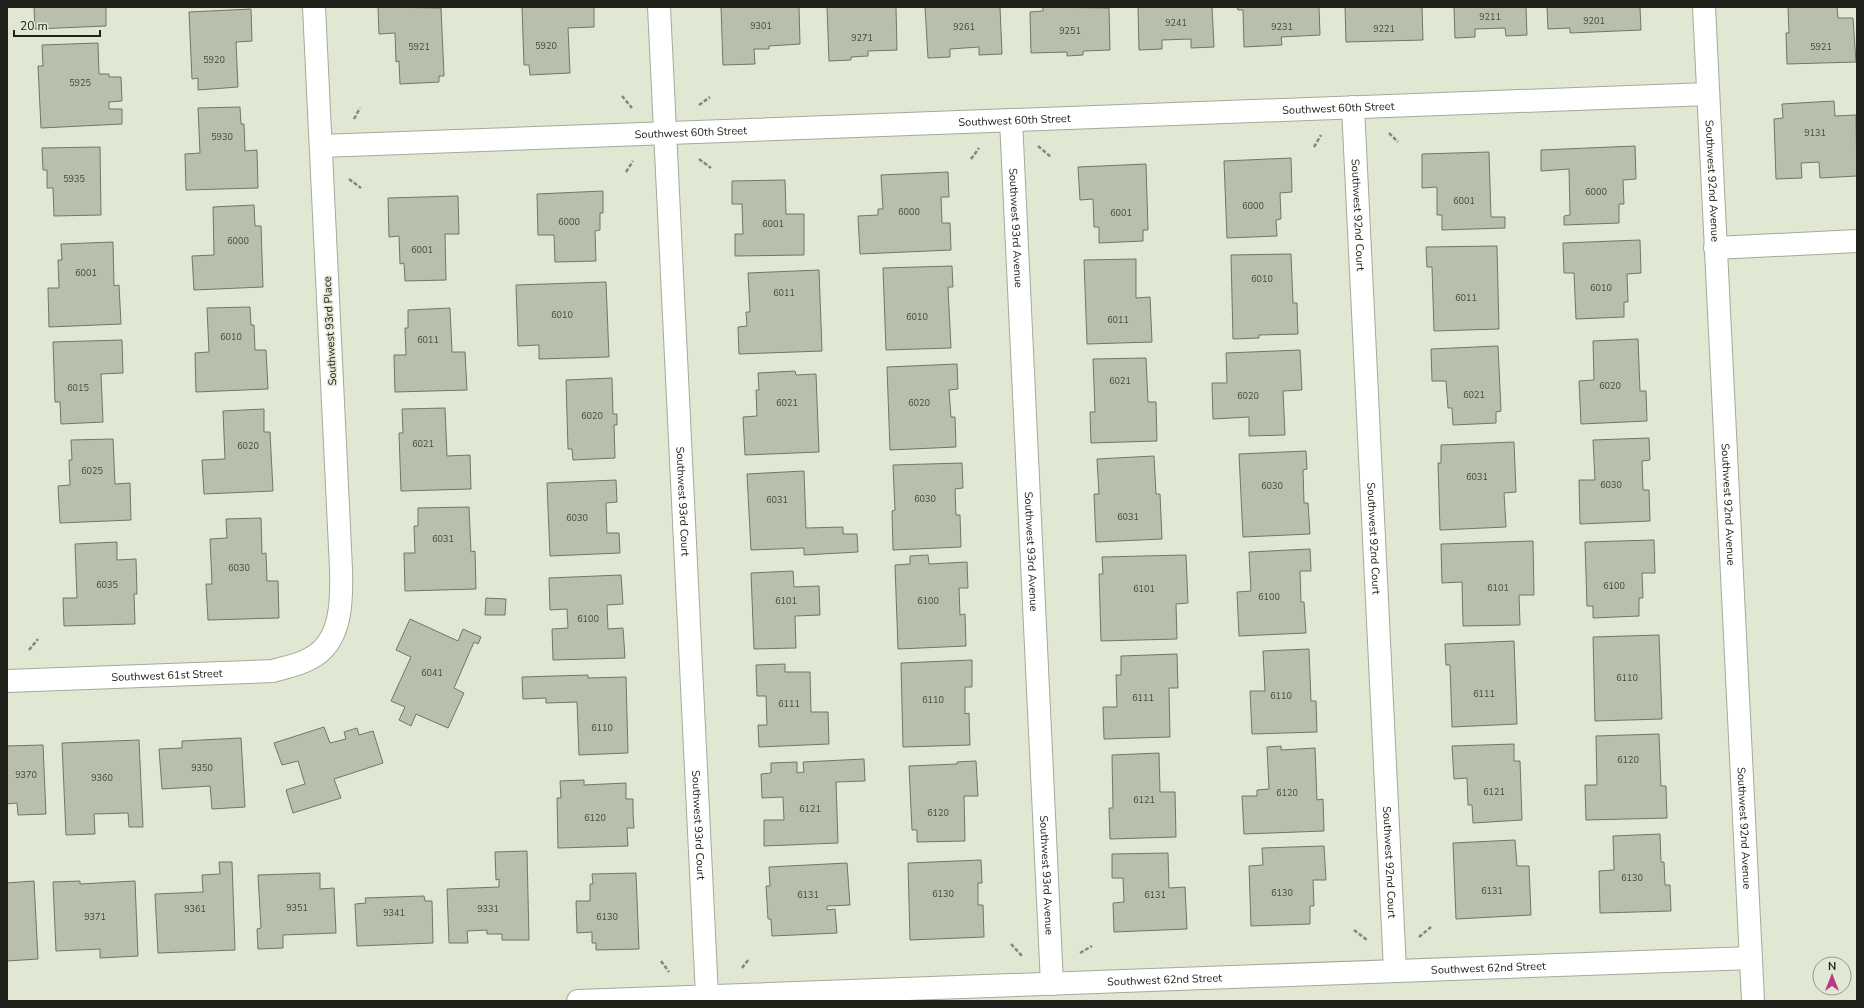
<svg xmlns="http://www.w3.org/2000/svg" width="1864" height="1008" viewBox="0 0 1864 1008" font-family="'Nunito Sans',sans-serif">
<style>
.building{fill:#b8bfab;stroke:#707764}
.lines{fill:none;stroke-linecap:round;stroke-linejoin:round}
.minor-casing{stroke:#a4ab98;stroke-width:24}
.path{stroke:#83887a;stroke-width:2.5;stroke-dasharray:4 2;stroke-linecap:butt}
.minor{stroke:#fff;stroke-width:22}
.labels{text-anchor:middle;dominant-baseline:central;stroke-width:3;stroke-linejoin:round;paint-order:stroke}
.number-label{font-size:9px;fill:#46493f}
.street-label{font-size:11px;fill:#20221b;stroke:#e0e7d3}
</style>
<rect width="100%" height="100%" fill="#e0e7d3"/>
<g class="building">
<path d="M34 7H106V26L35 29Z"/>
<path d="M378 7 441 8 444 76H439V82L400 84 399 61 396 62 395 33 379 34Z"/>
<path d="M522 7H594V27L568 28 570 73 530 75 529 65H524Z"/>
<path d="M721 7H799L800 44 769 46V49H754L755 64 723 65Z"/>
<path d="M827 7H896L897 50 868 51V56L851 57V60L829 61Z"/>
<path d="M925 7H1000L1002 54 979 55V47L950 49V57L928 58Z"/>
<path d="M1043 7 1109 8 1110 50 1083 51V55L1067 56V52L1031 53 1030 12 1043 11Z"/>
<path d="M1138 7H1212L1214 47 1191 48V39L1162 40V49L1139 50Z"/>
<path d="M1237 7H1319L1320 35 1281 37 1282 45 1244 47 1243 10H1238Z"/>
<path d="M1345 7H1422L1423 40 1346 42Z"/>
<path d="M1454 7H1526L1527 35 1506 36 1505 28 1475 29V37L1455 38Z"/>
<path d="M1547 7H1640L1641 30 1570 33V28L1548 29Z"/>
<path d="M1788 7H1837L1838 18H1853L1856 62 1787 64 1786 33H1789Z"/>
<path d="M251 9 252 41 236 42 238 87 198 90V78L192 79 189 12Z"/>
<path d="M98 43 99 74H109V77H121L122 101 109 102V109H122V124L41 128 38 66H43L42 45Z"/>
<path d="M1834 101 1835 116 1856 115 1857 176 1820 178 1819 162 1801 163 1802 178 1776 179 1774 119 1783 118 1782 104Z"/>
<path d="M240 107 241 124H244L245 151 257 150 258 188 186 190 185 154 200 153 198 108Z"/>
<path d="M1635 146 1636 179 1623 180 1624 204H1619V223L1564 225V216L1570 215 1569 169 1541 171V150Z"/>
<path d="M100 147 101 215 54 216 53 188H47V170H43L42 148Z"/>
<path d="M1489 152 1491 217H1505V228L1442 230V215H1437V187L1422 188V154Z"/>
<path d="M1291 158 1292 192 1280 193 1281 219 1276 220 1277 236 1227 238 1224 161Z"/>
<path d="M1146 164 1148 230H1143V241L1099 243V227H1094L1093 199 1080 200 1078 167Z"/>
<path d="M948 172 949 197H941L942 223H950L951 250 860 254 858 216 878 215V209H883L881 175Z"/>
<path d="M785 180 786 214H804V255L735 256V234H743L742 204H732V181Z"/>
<path d="M603 191V213H600V230L595 231 596 261 555 262 554 235H538L537 194Z"/>
<path d="M458 196 459 234H445L446 280 405 281 404 263 400 264 399 236 389 237 388 198Z"/>
<path d="M254 205 255 226H261L263 287 194 290 192 256 214 255 213 207Z"/>
<path d="M1640 240 1641 273 1627 274 1628 302H1624V317L1576 319 1574 273H1564L1563 243Z"/>
<path d="M113 242 114 286 119 285 121 324 49 327 48 288H59L58 260H62L61 244Z"/>
<path d="M1497 246 1499 329 1434 331 1432 267H1427L1426 247Z"/>
<path d="M1291 254 1293 303H1297L1298 334 1259 335V338L1233 339 1231 255Z"/>
<path d="M1136 259V298L1150 297 1152 342 1087 344 1084 260Z"/>
<path d="M952 266 953 287H948L951 348 886 350 883 268Z"/>
<path d="M819 270 822 351 739 354 738 327 747 326 746 312H750L748 273Z"/>
<path d="M606 282 609 357 539 359V345L518 346 516 285Z"/>
<path d="M250 307 251 325H254L255 350H266L268 389 196 392 195 353 209 352 207 308Z"/>
<path d="M450 308 452 352H465L467 390 395 392 394 355H406L405 328H408V310Z"/>
<path d="M1638 339 1640 391H1646L1647 421 1581 424 1579 381 1594 380 1593 341Z"/>
<path d="M122 340 123 373 101 374 103 422 61 424 60 402H55L53 342Z"/>
<path d="M1498 346 1501 411 1496 412V423L1453 425 1452 408H1448L1446 381H1432L1431 349Z"/>
<path d="M1300 350 1302 390 1283 391 1285 435 1249 436V417L1213 419 1212 383H1227L1226 353Z"/>
<path d="M1146 358 1148 402H1156L1157 441 1091 443 1090 412H1095L1093 359Z"/>
<path d="M957 364 958 389 949 390 951 417H955L956 447 890 450 887 367Z"/>
<path d="M795 371 796 375 816 374 819 452 745 455 743 417 757 416 756 390H759L758 373Z"/>
<path d="M612 378 613 414H617V425H614L615 458 573 460 572 449H568L566 380Z"/>
<path d="M445 408 447 456 470 455 471 489 401 491 399 433H403L402 409Z"/>
<path d="M264 409V432H270L273 491 204 494 202 460 225 459 223 411Z"/>
<path d="M1649 438 1650 460 1642 461 1643 490H1649L1650 521 1580 524 1579 480H1595L1593 440Z"/>
<path d="M113 439 115 484 130 483 131 520 60 523 58 486 70 485 69 460H72L71 440Z"/>
<path d="M1514 442 1516 492 1504 493 1506 527 1440 530 1438 463H1441V445Z"/>
<path d="M1306 451 1307 469 1303 470 1304 503H1308L1310 534 1243 537 1239 454Z"/>
<path d="M1154 456 1156 494H1160L1162 539 1096 542 1094 494H1099L1097 459Z"/>
<path d="M962 463 963 488 955 489 956 515H960L961 547 893 550 892 511 895 510 893 465Z"/>
<path d="M804 471 806 528 843 527V534H857L858 552 804 555V548L751 550 747 474Z"/>
<path d="M616 480 617 502 606 503 607 533H619L620 553 550 556 547 483Z"/>
<path d="M469 507 471 552 475 551 476 589 405 591 404 553H415L414 526H418V508Z"/>
<path d="M261 518 262 554 266 553 267 581H278L279 618 208 620 206 584H212L210 539 227 538 226 519Z"/>
<path d="M1654 540 1655 573H1642L1643 598H1639V616L1593 618V606H1587L1585 542Z"/>
<path d="M1533 541 1534 595H1519L1520 625 1463 626 1462 582 1442 583 1441 544Z"/>
<path d="M117 542V560L136 559 137 594H134L135 624 64 626 63 598H77L75 544Z"/>
<path d="M1310 549 1311 571H1300L1301 602H1304L1306 633 1239 636 1237 592 1251 591 1249 552Z"/>
<path d="M928 555 929 564 967 562 968 588H959L960 615 965 614 966 646 898 649 895 565 910 564V556Z"/>
<path d="M1186 555 1188 603 1176 604 1177 639 1101 641 1099 574H1103L1102 557Z"/>
<path d="M793 571 794 587 819 586 820 615 795 616 796 648 754 649 751 573Z"/>
<path d="M621 575 623 604 607 605 608 629 623 628 625 658 553 660 552 629 568 628 567 609 550 610 549 578Z"/>
<path d="M486 598 506 599 505 615H485Z"/>
<path d="M410 619 458 641 463 629 481 637 478 644 474 642 454 688 464 693 448 728 416 714 411 726 399 720 405 707 391 701 411 657 396 650Z"/>
<path d="M1659 635 1662 719 1595 721 1593 637Z"/>
<path d="M1514 641 1517 724 1452 727 1450 665H1446L1445 644Z"/>
<path d="M1309 649 1311 701H1316L1317 732 1252 734 1250 691H1265L1263 651Z"/>
<path d="M1177 654 1178 688H1169L1170 737 1104 739 1103 707H1117L1116 675H1121V656Z"/>
<path d="M972 660V687H965V714L969 713 970 745 903 747 901 663Z"/>
<path d="M785 664V672H810L811 712H828L829 744 759 747 758 725H767L766 696H757L756 665Z"/>
<path d="M588 675V678L626 677 628 753 579 755 577 702 546 703V698L523 699 522 677Z"/>
<path d="M324 727 330 743 346 739 344 732 357 728 359 735 373 731 383 763 334 779 341 798 293 813 286 790 305 784 298 761 282 765 274 743Z"/>
<path d="M1659 734 1661 786H1666L1667 818 1586 820 1585 785H1597L1596 736Z"/>
<path d="M241 738 245 807 212 809 210 786 162 789 159 749 182 748V741Z"/>
<path d="M139 740 143 827H129L128 813 94 814 95 834 66 835 62 743Z"/>
<path d="M1514 744V761H1520L1522 820 1473 823 1472 805H1468L1467 778 1454 779 1452 746Z"/>
<path d="M43 745 46 814 18 815 17 803 7 804V746Z"/>
<path d="M1281 746V750L1315 748 1317 800 1323 799 1324 831 1244 834 1242 796H1257V790L1269 789 1267 747Z"/>
<path d="M1159 753 1160 792H1175L1176 837 1110 839 1109 808H1113L1112 755Z"/>
<path d="M864 759 865 781 836 782 838 843 764 846V820H784L783 797 762 798 761 774 771 773V763L797 762V773L804 772 803 762Z"/>
<path d="M976 761 978 796H964L965 841 917 842V830H912L909 766 957 764V762Z"/>
<path d="M584 780V785L626 783V799H633V813L634 828H627L628 846 558 848 557 798H561L560 781Z"/>
<path d="M1660 834 1661 862H1664L1665 885H1670L1671 911 1600 913 1599 871 1614 870 1613 836Z"/>
<path d="M1515 840 1517 866H1529L1531 915 1456 919 1453 843Z"/>
<path d="M1324 846 1326 880H1313L1314 906H1310V924L1251 926 1249 866 1263 865 1262 848Z"/>
<path d="M527 851 529 940H502V934H487V930L467 931 468 943H449L447 889 499 887V879L496 880 495 852Z"/>
<path d="M1168 853 1169 888 1185 887 1187 929 1114 932 1113 903 1124 902 1123 878H1112V854Z"/>
<path d="M981 860 982 883H978V905H983L984 937 910 940 908 863Z"/>
<path d="M219 862H232L235 950 158 953 155 894 203 892 202 875 220 874Z"/>
<path d="M847 863 850 905 827 906V910L835 909 837 933 772 936 771 919H768L766 886H770L769 867Z"/>
<path d="M320 873V889L334 888 336 933 283 935V948L258 949 257 929 261 928 258 875Z"/>
<path d="M636 873 639 949 596 950V943H592V932L577 933 576 901H590V884H593L592 874Z"/>
<path d="M34 881 38 959 7 961V883Z"/>
<path d="M80 881V884L135 881 138 956 100 958V949L56 951 53 882Z"/>
<path d="M424 896 425 901H432L433 943 357 946 355 904 366 903 365 898Z"/>
</g>
<g class="lines">
<g class="minor-casing">
<g id="minor">
<path id="s1" d="M659 7 707 996"/>
<path id="s2" d="M1704 7 1753 1001"/>
<path id="s3" d="M1353 107 1395 970"/>
<path id="s4" d="M1011 120 1052 984"/>
<path id="s5" d="M321 146 1708 94"/>
<path d="M1715 248 1857 241"/>
<path id="s6" d="M7 681 273 671C286 667 300 665 311 658 342 642 342 600 341 569L314 7"/>
<path id="s7" d="M578 1001 1751 958"/>
</g>
</g>
<g class="path">
<path d="M622 96 632 108"/>
<path d="M699 105 710 97"/>
<path d="M354 119 360 108"/>
<path d="M1389 133 1398 142"/>
<path d="M1038 146 1051 157"/>
<path d="M1314 147 1321 135"/>
<path d="M699 159 711 168"/>
<path d="M971 159 979 148"/>
<path d="M626 172 633 161"/>
<path d="M349 179 361 188"/>
<path d="M29 650 38 639"/>
<path d="M1354 930 1367 940"/>
<path d="M1419 937 1431 927"/>
<path d="M1011 944 1022 956"/>
<path d="M1080 953 1092 946"/>
<path d="M661 961 669 972"/>
<path d="M742 968 749 959"/>
</g>
<use href="#minor" class="minor"/>
</g>
<g class="labels">
<g class="number-label">
<text x="1490" y="17">9211</text>
<text x="1594" y="21">9201</text>
<text x="1176" y="23">9241</text>
<text x="761" y="26">9301</text>
<text x="964" y="27">9261</text>
<text x="1282" y="27">9231</text>
<text x="1384" y="29">9221</text>
<text x="1070" y="31">9251</text>
<text x="862" y="38">9271</text>
<text x="546" y="46">5920</text>
<text x="419" y="47">5921</text>
<text x="1821" y="47">5921</text>
<text x="214" y="60">5920</text>
<text x="80" y="83">5925</text>
<text x="1815" y="133">9131</text>
<text x="222" y="137">5930</text>
<text x="74" y="179">5935</text>
<text x="1596" y="192">6000</text>
<text x="1464" y="201">6001</text>
<text x="1253" y="206">6000</text>
<text x="909" y="212">6000</text>
<text x="1121" y="213">6001</text>
<text x="569" y="222">6000</text>
<text x="773" y="224">6001</text>
<text x="238" y="241">6000</text>
<text x="422" y="250">6001</text>
<text x="86" y="273">6001</text>
<text x="1262" y="279">6010</text>
<text x="1601" y="288">6010</text>
<text x="784" y="293">6011</text>
<text x="1466" y="298">6011</text>
<text x="562" y="315">6010</text>
<text x="917" y="317">6010</text>
<text x="1118" y="320">6011</text>
<text x="231" y="337">6010</text>
<text x="428" y="340">6011</text>
<text x="1120" y="381">6021</text>
<text x="1610" y="386">6020</text>
<text x="78" y="388">6015</text>
<text x="1474" y="395">6021</text>
<text x="1248" y="396">6020</text>
<text x="787" y="403">6021</text>
<text x="919" y="403">6020</text>
<text x="592" y="416">6020</text>
<text x="423" y="444">6021</text>
<text x="248" y="446">6020</text>
<text x="92" y="471">6025</text>
<text x="1477" y="477">6031</text>
<text x="1611" y="485">6030</text>
<text x="1272" y="486">6030</text>
<text x="925" y="499">6030</text>
<text x="777" y="500">6031</text>
<text x="1128" y="517">6031</text>
<text x="577" y="518">6030</text>
<text x="443" y="539">6031</text>
<text x="239" y="568">6030</text>
<text x="107" y="585">6035</text>
<text x="1614" y="586">6100</text>
<text x="1498" y="588">6101</text>
<text x="1144" y="589">6101</text>
<text x="1269" y="597">6100</text>
<text x="786" y="601">6101</text>
<text x="928" y="601">6100</text>
<text x="588" y="619">6100</text>
<text x="432" y="673">6041</text>
<text x="1627" y="678">6110</text>
<text x="1484" y="694">6111</text>
<text x="1281" y="696">6110</text>
<text x="1143" y="698">6111</text>
<text x="933" y="700">6110</text>
<text x="789" y="704">6111</text>
<text x="602" y="728">6110</text>
<text x="1628" y="760">6120</text>
<text x="202" y="768">9350</text>
<text x="26" y="775">9370</text>
<text x="102" y="778">9360</text>
<text x="1494" y="792">6121</text>
<text x="1287" y="793">6120</text>
<text x="1144" y="800">6121</text>
<text x="810" y="809">6121</text>
<text x="938" y="813">6120</text>
<text x="595" y="818">6120</text>
<text x="1632" y="878">6130</text>
<text x="1492" y="891">6131</text>
<text x="1282" y="893">6130</text>
<text x="943" y="894">6130</text>
<text x="808" y="895">6131</text>
<text x="1155" y="895">6131</text>
<text x="297" y="908">9351</text>
<text x="195" y="909">9361</text>
<text x="488" y="909">9331</text>
<text x="394" y="913">9341</text>
<text x="95" y="917">9371</text>
<text x="607" y="917">6130</text>
</g>
<g class="street-label">
<text stroke="none"><textPath href="#s5" startOffset="1018">Southwest 60th Street</textPath></text>
<text stroke="none"><textPath href="#s5" startOffset="694">Southwest 60th Street</textPath></text>
<text stroke="none"><textPath href="#s5" startOffset="370">Southwest 60th Street</textPath></text>
<text stroke="none"><textPath href="#s2" startOffset="174">Southwest 92nd Avenue</textPath></text>
<text stroke="none"><textPath href="#s3" startOffset="108">Southwest 92nd Court</textPath></text>
<text stroke="none"><textPath href="#s4" startOffset="108">Southwest 93rd Avenue</textPath></text>
<text transform="translate(330 331) rotate(-93)">Southwest 93rd Place</text>
<text stroke="none"><textPath href="#s1" startOffset="495">Southwest 93rd Court</textPath></text>
<text stroke="none"><textPath href="#s2" startOffset="498">Southwest 92nd Avenue</textPath></text>
<text stroke="none"><textPath href="#s3" startOffset="432">Southwest 92nd Court</textPath></text>
<text stroke="none"><textPath href="#s4" startOffset="432">Southwest 93rd Avenue</textPath></text>
<text stroke="none"><textPath href="#s6" startOffset="160">Southwest 61st Street</textPath></text>
<text stroke="none"><textPath href="#s1" startOffset="819">Southwest 93rd Court</textPath></text>
<text stroke="none"><textPath href="#s2" startOffset="822">Southwest 92nd Avenue</textPath></text>
<text stroke="none"><textPath href="#s3" startOffset="756">Southwest 92nd Court</textPath></text>
<text stroke="none"><textPath href="#s4" startOffset="756">Southwest 93rd Avenue</textPath></text>
<text stroke="none"><textPath href="#s7" startOffset="911">Southwest 62nd Street</textPath></text>
<text stroke="none"><textPath href="#s7" startOffset="587">Southwest 62nd Street</textPath></text>
</g>
</g>
<rect width="1864" height="1008" fill="none" stroke="#20221b" stroke-width="16"/>
<g transform="translate(1832 976)"><circle r="19" fill="#e0e7d3" stroke="#939889"/>
<path d="M0-3L7 15L0 10L-7 15Z" fill="#ba3983"/>
<text y="-6" font-size="11" font-weight="bold" text-anchor="middle" fill="#20221b">N</text>
</g>
<path d="M14 30v6h86v-6" fill="none" stroke="#20221b" stroke-width="2"/>
<text x="20" y="30" font-size="12" fill="#20221b" stroke="#e0e7d3" stroke-width="3" paint-order="stroke">20 m</text>
</svg>
